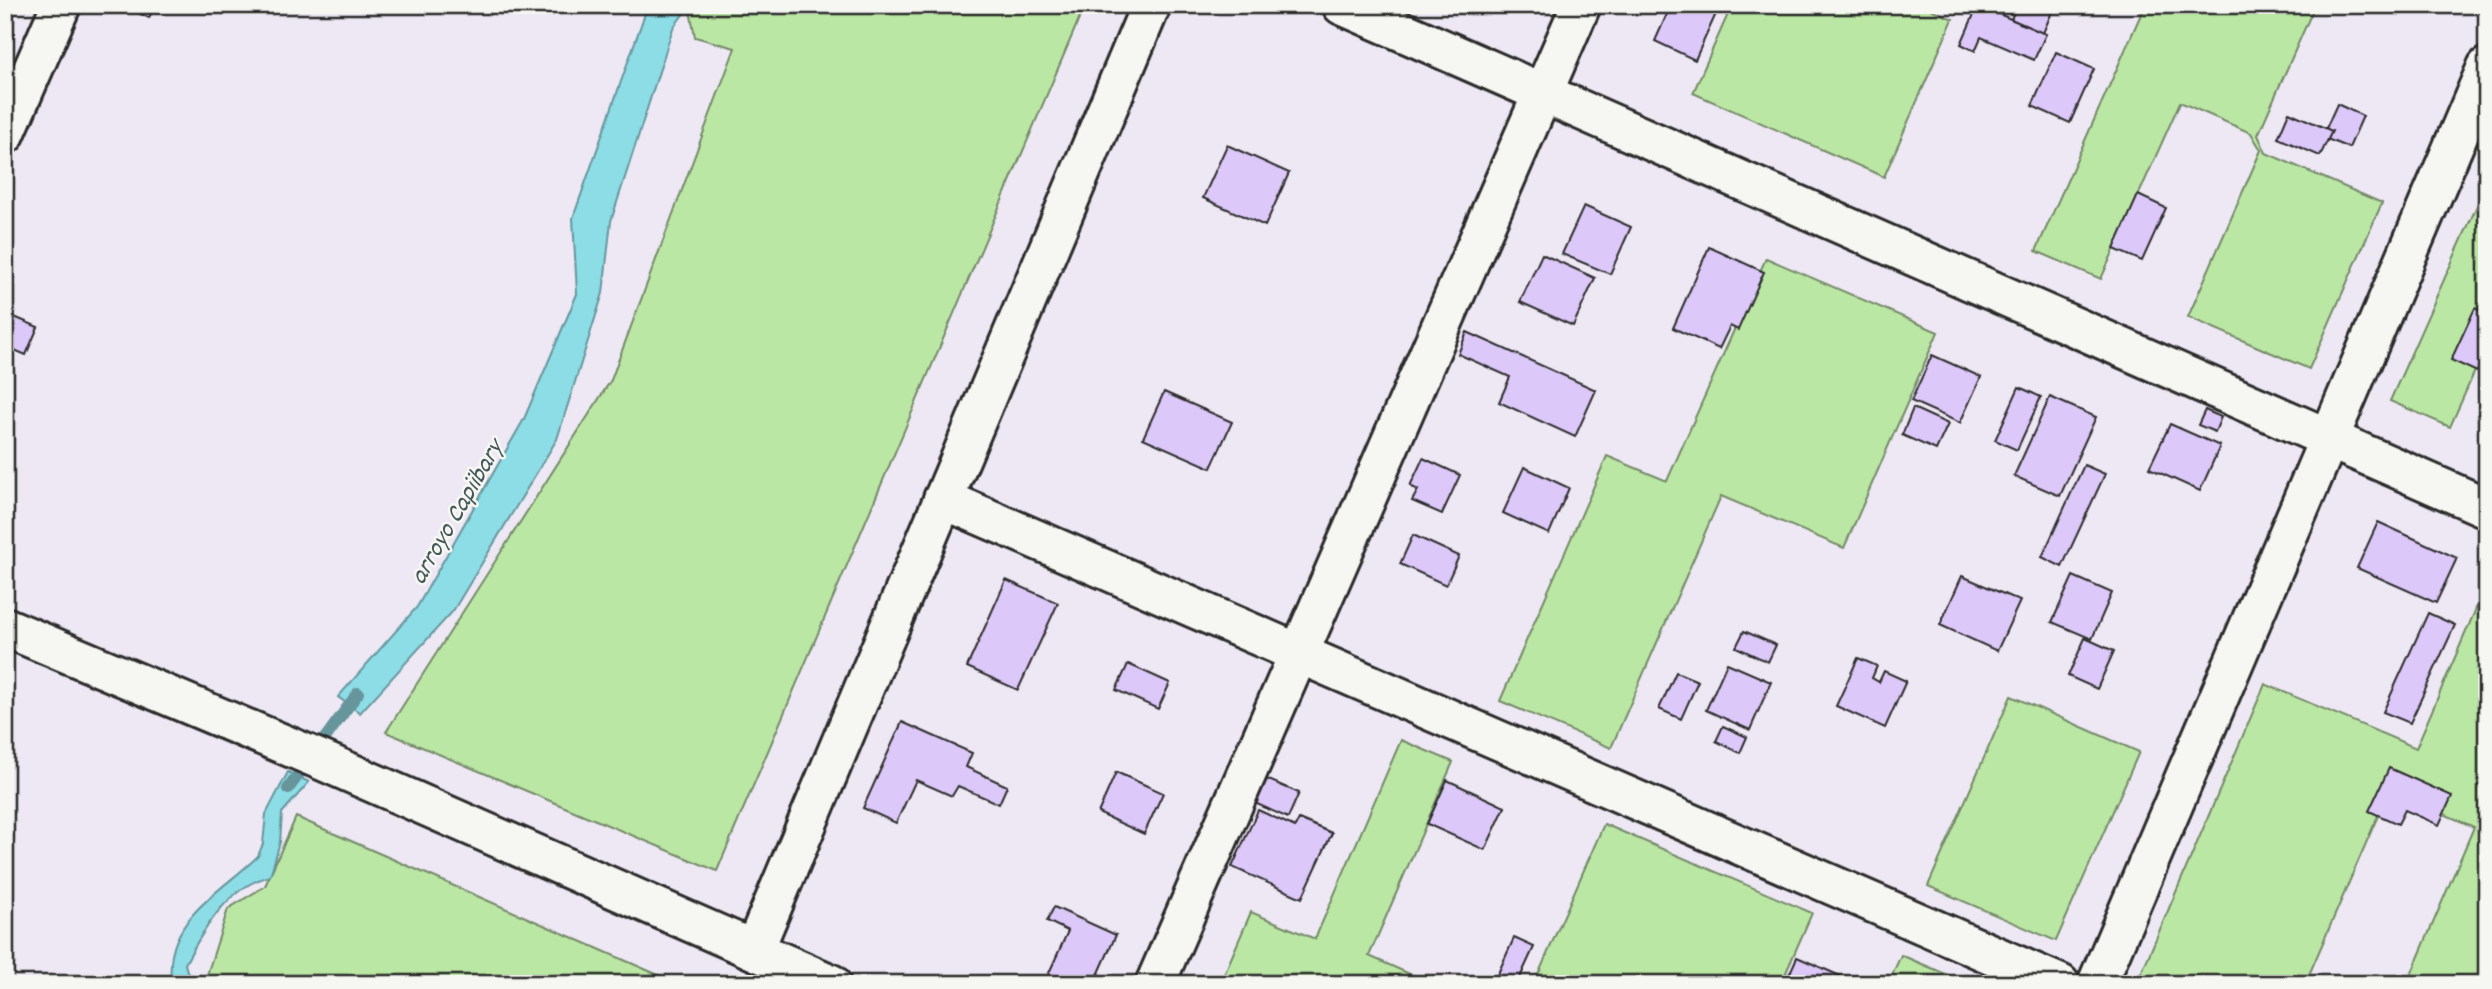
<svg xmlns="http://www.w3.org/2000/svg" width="2492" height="989" viewBox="0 0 2492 989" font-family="Dekko,sans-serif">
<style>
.green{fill:#bbe7a4;stroke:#738968;stroke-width:2}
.water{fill:#8ddde7;stroke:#66969c;stroke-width:2}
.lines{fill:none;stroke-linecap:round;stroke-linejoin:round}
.stream{stroke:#66969c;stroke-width:12}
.building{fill:#dcc8f9;stroke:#2b2b2b;stroke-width:2}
.minor-casing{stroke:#2b2b2b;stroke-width:44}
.minor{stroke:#f6f6f2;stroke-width:38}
.labels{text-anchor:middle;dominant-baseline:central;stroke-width:5;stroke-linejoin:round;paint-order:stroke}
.water-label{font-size:26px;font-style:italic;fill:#44585a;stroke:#f6f6f2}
</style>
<rect width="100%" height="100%" fill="#eee8f4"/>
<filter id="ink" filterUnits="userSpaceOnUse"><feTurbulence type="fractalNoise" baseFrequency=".0143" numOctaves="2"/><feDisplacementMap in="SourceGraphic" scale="14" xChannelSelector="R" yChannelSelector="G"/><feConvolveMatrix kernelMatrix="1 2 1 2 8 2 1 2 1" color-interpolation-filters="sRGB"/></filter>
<g filter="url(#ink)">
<g class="green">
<path d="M689 5H1085L717 871 386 732 611 380 735 48 695 37Z"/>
<path d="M1732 5H1922L1953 19 1884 177 1693 93Z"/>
<path d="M2145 5H2315L2258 135 2266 153 2382 203 2309 369 2188 317 2261 150 2251 133 2180 102 2101 279 2036 251Z"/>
<path d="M2487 183V344L2450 427 2390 401Z"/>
<path d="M1766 258 1938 332 1844 548 1721 496 1611 748 1500 701 1607 456 1667 481Z"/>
<path d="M2487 583V984H2407L2474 827 2389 790 2305 984 2137 983 2265 684 2416 748Z"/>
<path d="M2011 696 2139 752 2056 941 1928 886Z"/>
<path d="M1401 740 1453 762 1369 956 1432 984H1220L1251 912 1315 939Z"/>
<path d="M296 817 679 984H207L205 981 228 909 265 886Z"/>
<path d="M1604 824 1812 913 1781 984H1534Z"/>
<path d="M1901 955 1969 984H1888Z"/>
</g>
<g class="water">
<path d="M648 5H690L673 28 611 221 603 293 557 439 453 611 360 713 338 697 417 607 524 419 577 294 573 218Z"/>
<path d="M288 772 309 782 282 813 280 842 270 876C228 887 205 927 185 964L191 984H173C169 977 171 970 171 963 175 913 227 887 258 856L263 844 266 814Z"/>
</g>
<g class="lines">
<path class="stream" d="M288 789 358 693"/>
</g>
<g class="building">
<path d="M121 5H155L149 18Z"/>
<path d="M1671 5H1720L1695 60 1655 41Z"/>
<path d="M1978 5 2046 34 2034 60 1981 37 1975 51 1961 44Z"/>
<path d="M2017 5H2055L2043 33 2011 19Z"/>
<path d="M2056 52 2094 69 2070 123 2032 106Z"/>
<path d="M2337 104 2363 116 2349 148 2322 137Z"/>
<path d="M2289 112 2332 131 2320 156 2278 138Z"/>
<path d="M1227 145 1289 173 1265 226 1203 198Z"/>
<path d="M2138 195 2166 208 2142 261 2114 249Z"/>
<path d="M1584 206 1631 227 1610 274 1562 254Z"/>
<path d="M1709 247 1764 272 1738 330 1730 326 1719 349 1673 328Z"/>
<path d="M1542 254 1595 278 1573 326 1520 302Z"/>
<path d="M2475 308 2487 314V350L2477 372 2451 360Z"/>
<path d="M5 313 38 327 26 355 5 346Z"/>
<path d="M1467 332 1596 390 1575 437 1499 402 1510 377 1458 354Z"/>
<path d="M1932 355 1981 377 1960 423 1911 401Z"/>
<path d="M2019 387 2041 397 2017 450 1995 440Z"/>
<path d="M1164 392 1232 422 1211 468 1143 438Z"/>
<path d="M2050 397 2096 417 2060 496 2014 476Z"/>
<path d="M1913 408 1948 424 1936 450 1902 435Z"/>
<path d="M2205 410 2221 417 2215 432 2198 425Z"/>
<path d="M2170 424 2220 446 2200 491 2149 468Z"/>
<path d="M1423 458 1460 475 1442 514 1412 501 1418 490 1410 486Z"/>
<path d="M2084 465 2105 474 2062 567 2042 557Z"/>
<path d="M1524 467 1569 488 1549 534 1503 513Z"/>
<path d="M2378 522 2457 558 2436 603 2357 568Z"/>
<path d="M1413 535 1459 556 1446 585 1400 564Z"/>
<path d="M1962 576 2020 601 1997 651 1940 625Z"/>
<path d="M2073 576 2112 593 2092 639 2052 622Z"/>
<path d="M1006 580 1058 603 1018 690 967 667Z"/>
<path d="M2428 613 2455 625 2410 723 2383 712Z"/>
<path d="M1744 631 1776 645 1768 662 1736 647Z"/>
<path d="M2085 638 2114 651 2097 689 2068 676Z"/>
<path d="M1858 658 1877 666 1872 678 1879 682 1884 671 1906 681 1885 728 1836 706Z"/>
<path d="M1727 663 1771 682 1750 730 1706 710Z"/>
<path d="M1128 664 1170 683 1158 709 1116 690Z"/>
<path d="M1676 672 1698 681 1681 719 1659 709Z"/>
<path d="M902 722 972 753 966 767 1007 786 999 804 958 786 952 796 916 780 896 823 863 808Z"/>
<path d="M1723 726 1747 737 1740 753 1716 741Z"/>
<path d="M2389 768 2452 796 2439 825 2405 810 2398 824 2369 811Z"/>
<path d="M1116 772 1163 793 1144 834 1098 813Z"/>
<path d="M1257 775 1299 793 1288 818 1246 799Z"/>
<path d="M1447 780 1505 807 1485 850 1427 824Z"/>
<path d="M1258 810 1295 827 1299 819 1332 833 1302 898 1232 867Z"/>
<path d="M1054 907 1116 935 1094 984H1044L1068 931 1047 921Z"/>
<path d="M1514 938 1534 947 1517 984H1504L1495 980Z"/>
<path d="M1797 957 1854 982 1853 984H1785Z"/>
</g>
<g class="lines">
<g class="minor-casing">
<g id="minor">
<path d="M1342 5 2487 508"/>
<path d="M5 134 61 5"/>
<path d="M943 499 2060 984"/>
<path d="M5 627 321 760 831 984"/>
<path d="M754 950 1151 5"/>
<path d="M1155 984 1581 5"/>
<path d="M2097 984 2487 67"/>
</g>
</g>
<use href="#minor" class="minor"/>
</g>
</g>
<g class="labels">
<g class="water-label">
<text transform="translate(458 513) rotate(-60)">arroyo Capiibary</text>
</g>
</g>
<rect width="2492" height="989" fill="none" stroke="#f6f6f2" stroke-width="28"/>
<rect x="14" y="14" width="2464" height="961" fill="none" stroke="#2b2b2b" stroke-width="2.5" filter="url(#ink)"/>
</svg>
